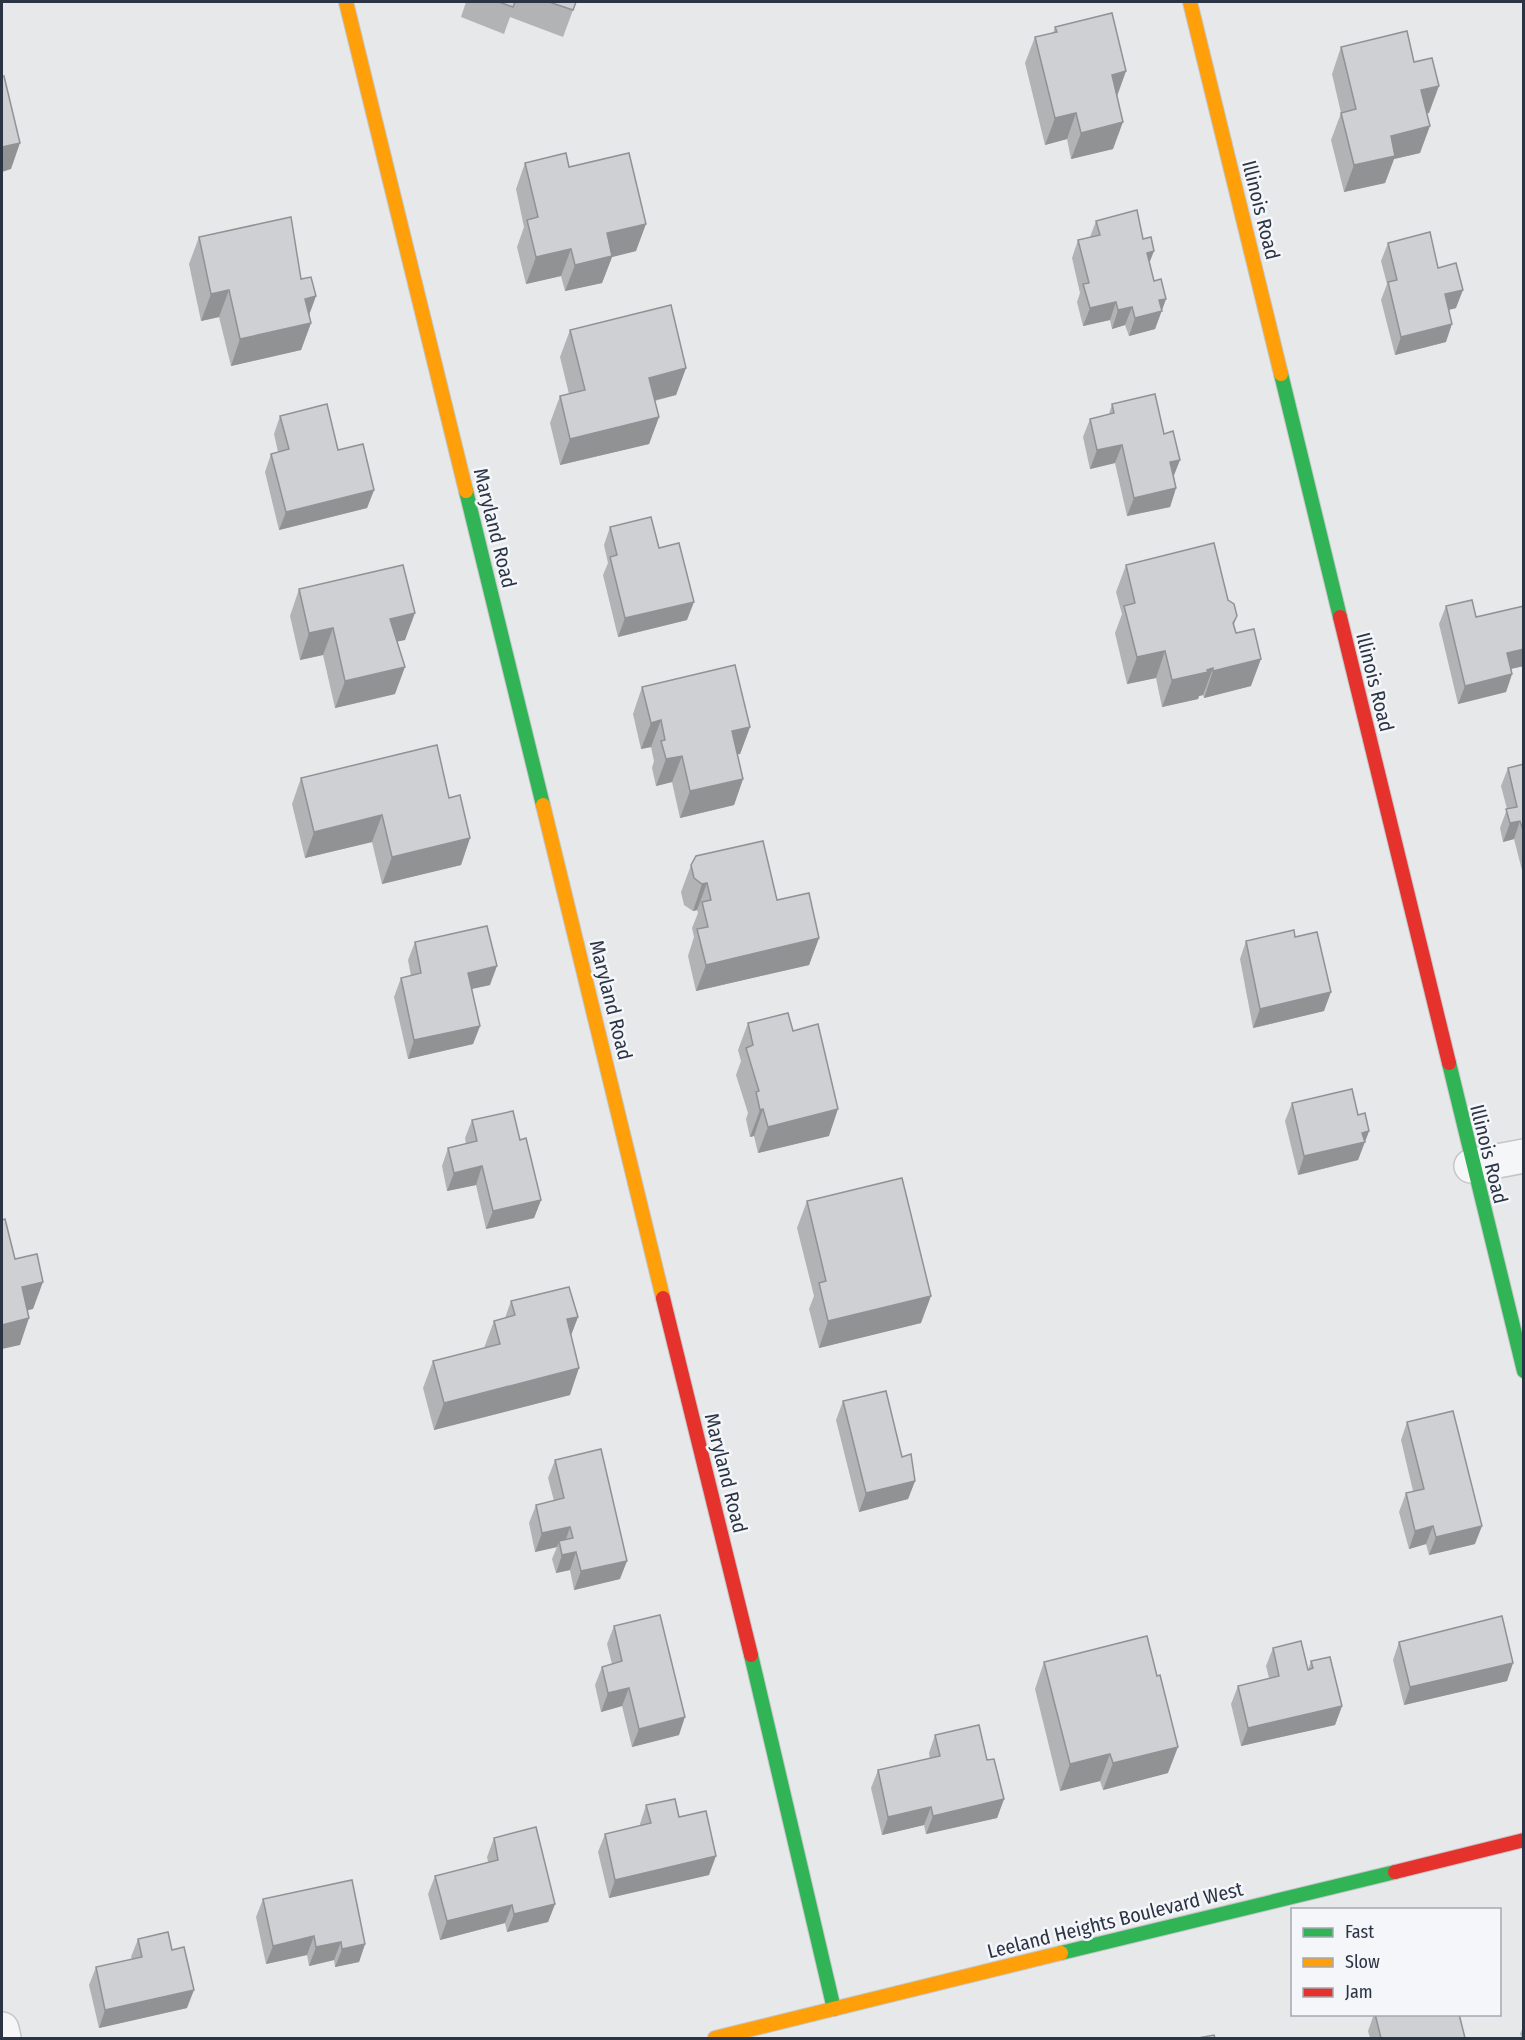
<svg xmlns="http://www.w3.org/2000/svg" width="1525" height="2040" viewBox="0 0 1525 2040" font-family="'Fira Sans Condensed',sans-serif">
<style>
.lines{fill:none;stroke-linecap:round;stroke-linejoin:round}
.street-casing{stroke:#c4c6c8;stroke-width:36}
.fast-casing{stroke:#c4c6c8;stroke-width:16}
.slow-casing{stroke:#c4c6c8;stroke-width:16}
.jam-casing{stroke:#c4c6c8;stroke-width:16}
.street{stroke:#f5f6f7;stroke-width:33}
.fast{stroke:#30b455;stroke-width:14}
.slow{stroke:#ff9f0a;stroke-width:14}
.jam{stroke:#e5322d;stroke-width:14}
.wall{fill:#b1b3b5}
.shaded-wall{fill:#909294}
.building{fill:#ced0d3;stroke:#909294;stroke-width:1.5}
.labels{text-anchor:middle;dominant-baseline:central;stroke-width:5;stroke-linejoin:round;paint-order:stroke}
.street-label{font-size:20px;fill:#2b3445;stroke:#f4f6f9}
</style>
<rect width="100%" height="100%" fill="#e6e8ea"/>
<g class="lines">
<g class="street-casing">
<g id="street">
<path d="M1471 1166 1524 1156"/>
<path d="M2 2029 4 2038"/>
</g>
</g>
<g class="fast-casing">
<g id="fast">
<path d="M1281 374 1340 617"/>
<path d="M466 491 543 805"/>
<path d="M1449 1063 1524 1371"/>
<path d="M751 1655 834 2009"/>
<path d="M1061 1953 1395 1872"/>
</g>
</g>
<g class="slow-casing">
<g id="slow">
<path d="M346 2 466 491"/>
<path d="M1190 2 1281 374"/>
<path d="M543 805 663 1298"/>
<path d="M715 2038 1061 1953"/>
</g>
</g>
<g class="jam-casing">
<g id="jam">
<path d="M1340 617 1449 1063"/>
<path d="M663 1298 751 1655"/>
<path d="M1395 1872 1524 1840"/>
</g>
</g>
<use href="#street" class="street"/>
<use href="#fast" class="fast"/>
<use href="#slow" class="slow"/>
<use href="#jam" class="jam"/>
</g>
<g class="wall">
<path d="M466 2H576L563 37 510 17 504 34 461 17Z"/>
<path d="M1055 27 1126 71 1117 97 1113 149 1071 159 1067 139 1045 145 1025 63 1035 37 1053 33Z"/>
<path d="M1341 47 1414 62 1429 113H1427L1420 153 1394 159 1385 183 1344 192 1331 140 1341 113 1332 74Z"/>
<path d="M525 163 569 167 636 251 612 257 602 283 565 291 561 276 526 284 517 247 524 227 516 189Z"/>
<path d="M1096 221 1150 263 1154 281 1166 299 1155 329 1129 336 1125 325 1112 329 1110 320 1083 326 1077 302 1080 293 1072 258 1078 240 1090 237Z"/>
<path d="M199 237 301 279 316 296 309 315 311 323 301 350 231 366 219 317 201 321 189 264Z"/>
<path d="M1388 243 1438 268 1456 308 1449 310 1446 342 1395 355 1381 300 1387 284 1381 261Z"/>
<path d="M570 330 686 368 676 395 655 401 659 417 649 444 560 465 550 423 560 396 569 394 560 357Z"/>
<path d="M1112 404 1174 476 1176 488 1170 507 1127 516 1115 463 1090 469 1083 437 1090 419 1109 414Z"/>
<path d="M280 416 338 450 374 490 367 508 279 530 265 472 271 454 278 452 274 434Z"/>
<path d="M610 527 659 548 687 620 618 637 603 575 608 563 604 545Z"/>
<path d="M1126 565 1228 600 1237 616 1234 625 1251 686 1204 698 1203 695 1199 696 1198 699 1162 707 1156 678 1127 684 1115 633 1122 614 1116 592Z"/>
<path d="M299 589 405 640 397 641 395 694 335 708 323 655 300 660 290 616Z"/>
<path d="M1446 606 1476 617 1524 666 1511 669 1512 674 1506 692 1458 704 1439 624Z"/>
<path d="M642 687 750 727 740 754H737L743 779 734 805 680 818 672 782 656 786 652 768 654 761 651 747 641 749 633 714Z"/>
<path d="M1524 764V878L1514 839 1503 842 1500 828 1507 809 1501 786 1508 768Z"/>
<path d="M301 778 449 798 470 838 461 865 382 884 372 842 305 858 292 804Z"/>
<path d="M691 865 777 900 819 938 809 965 696 991 688 956 694 937 692 928 698 913 697 910 693 911 684 905 681 892Z"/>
<path d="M1295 937 1324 1011 1253 1028 1240 959 1246 941Z"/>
<path d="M415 942 490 985 472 989 480 1026 473 1044 408 1059 394 997 401 978 411 976 408 960Z"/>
<path d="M748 1023 793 1031 829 1136 758 1153 754 1136 750 1137 746 1119 748 1113 736 1075 741 1061 738 1050Z"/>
<path d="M1292 1103 1369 1131 1358 1160 1298 1175 1285 1121Z"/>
<path d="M472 1120 520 1140 541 1200 534 1218 486 1229 476 1185 447 1191 442 1166 448 1148 466 1144 465 1138Z"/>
<path d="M807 1201 921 1323 819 1348 809 1309 814 1296 797 1228Z"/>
<path d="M511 1301 578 1317 571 1335 570 1395 434 1430 423 1388 433 1361 484 1348 494 1321 505 1318Z"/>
<path d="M843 1401 902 1457 915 1481 908 1499 859 1512 836 1420Z"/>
<path d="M1407 1422 1475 1544 1429 1555 1426 1544 1409 1549 1399 1512 1406 1493 1413 1491 1401 1440Z"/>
<path d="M555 1460 620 1579 574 1590 570 1570 556 1573 552 1559 557 1547 535 1552 529 1523 536 1505 554 1501 548 1478Z"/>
<path d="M614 1626 679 1735 632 1747 622 1706 601 1712 595 1685 602 1667 612 1664 607 1644Z"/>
<path d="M1399 1642 1513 1663 1507 1681 1404 1705 1393 1660Z"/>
<path d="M1273 1648 1308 1670 1311 1661 1342 1706 1335 1725 1241 1746 1231 1704 1238 1686 1269 1678 1266 1666Z"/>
<path d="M1044 1662 1168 1773 1103 1790 1100 1781 1060 1791 1035 1689Z"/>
<path d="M935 1735 987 1760 1004 1799 997 1818 926 1834 924 1825 882 1835 871 1788 878 1770 930 1759 929 1753Z"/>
<path d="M646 1805 679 1817 709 1875 609 1898 598 1852 605 1834 640 1826V1824Z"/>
<path d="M494 1838 555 1904 548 1922 507 1932 505 1923 440 1940 428 1894 435 1876 488 1862 487 1857Z"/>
<path d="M263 1899 365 1944 359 1962 335 1967 334 1960 309 1966 307 1955 266 1964 256 1917Z"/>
<path d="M138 1939 187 2008 99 2028 89 1985 96 1967 132 1959 131 1957Z"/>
<path d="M1374 2014H1459L1465 2038H1370L1368 2031Z"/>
<path d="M1524 2025V2038H1522L1520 2034Z"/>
</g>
<g class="shaded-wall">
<path d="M1126 71 1116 98 1112 75Z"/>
<path d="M1439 86 1429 113 1411 117 1421 90Z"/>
<path d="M1076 113 1067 139 1045 145 1055 118Z"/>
<path d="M1123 122 1113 149 1071 159 1081 133Z"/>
<path d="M1430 126 1420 153 1394 159 1385 183 1344 192 1354 165 1391 136Z"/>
<path d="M20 143 11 169 2 172V147Z"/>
<path d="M646 224 636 251 612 257 602 283 565 291 575 265 607 233Z"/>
<path d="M571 249 561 276 526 284 536 257Z"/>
<path d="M1154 251 1147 269V253Z"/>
<path d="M229 290 219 317 201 321 211 294Z"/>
<path d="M1463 290 1456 308 1439 312 1445 294Z"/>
<path d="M316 296 306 323 305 299Z"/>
<path d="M1166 299 1155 329 1129 336 1135 318 1159 300Z"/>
<path d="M1116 302 1110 320 1083 326 1090 308Z"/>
<path d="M1132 307 1125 325 1112 329 1118 310Z"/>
<path d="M311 323 301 350 231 366 240 339Z"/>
<path d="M1452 324 1446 342 1395 355 1401 337Z"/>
<path d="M686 368 676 395 639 404 649 378Z"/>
<path d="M659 417 649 444 560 465 570 439Z"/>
<path d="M1122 445 1115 463 1090 469 1097 450Z"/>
<path d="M1180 460 1173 478 1170 462Z"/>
<path d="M1176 488 1170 507 1127 516 1134 498Z"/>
<path d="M374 490 367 508 279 530 286 512Z"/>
<path d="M694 602 687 620 618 637 625 618Z"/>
<path d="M415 613 405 640 381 645 390 619Z"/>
<path d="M333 628 323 655 300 660 309 633Z"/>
<path d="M1524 649V666L1501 671 1507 653Z"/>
<path d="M1165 651 1156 678 1127 684 1137 657Z"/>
<path d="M1261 659 1251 686 1204 698 1213 671Z"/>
<path d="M405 667 395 694 335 708 345 681Z"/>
<path d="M1213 668 1203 695 1199 696 1198 699 1162 707 1172 680Z"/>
<path d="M1512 674 1506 692 1458 704 1465 686Z"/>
<path d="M661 720 651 747 641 749 651 723Z"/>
<path d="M750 727 740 754 722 758 732 731Z"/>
<path d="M682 756 672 782 656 786 666 759Z"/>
<path d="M743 779 734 805 680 818 690 791Z"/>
<path d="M382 815 372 842 305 858 314 832Z"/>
<path d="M1520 821 1514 839 1503 842 1510 823Z"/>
<path d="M470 838 461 865 382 884 392 857Z"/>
<path d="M707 883 697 910 693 911 702 884Z"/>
<path d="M819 938 809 965 696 991 706 965Z"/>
<path d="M497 966 490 985 462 991 468 973Z"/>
<path d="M1331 992 1324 1011 1253 1028 1260 1009Z"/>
<path d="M480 1026 473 1044 408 1059 414 1040Z"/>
<path d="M763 1109 754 1136 750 1137 760 1110Z"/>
<path d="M838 1109 829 1136 758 1153 768 1127Z"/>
<path d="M1369 1131 1358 1160 1298 1175 1304 1156 1362 1133Z"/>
<path d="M482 1166 476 1185 447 1191 454 1173Z"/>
<path d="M541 1200 534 1218 486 1229 493 1211Z"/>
<path d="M43 1282 33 1309 13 1314 22 1287Z"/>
<path d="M931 1296 921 1323 819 1348 828 1321Z"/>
<path d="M578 1317 568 1343 567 1319Z"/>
<path d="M29 1318 20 1345 2 1349V1325Z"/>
<path d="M579 1368 570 1395 434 1430 444 1403Z"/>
<path d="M915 1481 908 1499 859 1512 866 1493Z"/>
<path d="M1433 1526 1426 1544 1409 1549 1415 1531Z"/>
<path d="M1482 1526 1475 1544 1429 1555 1436 1537Z"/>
<path d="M570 1527 564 1545 559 1541 557 1547 535 1552 542 1533Z"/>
<path d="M576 1552 570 1570 556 1573 562 1555Z"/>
<path d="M627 1561 620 1579 574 1590 581 1571Z"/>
<path d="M1513 1663 1507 1681 1404 1705 1410 1687Z"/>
<path d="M629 1688 622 1706 601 1712 608 1693Z"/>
<path d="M1342 1706 1335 1725 1241 1746 1248 1728Z"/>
<path d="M685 1717 679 1735 632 1747 639 1729Z"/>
<path d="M1178 1747 1168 1773 1103 1790 1113 1763Z"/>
<path d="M1110 1754 1100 1781 1060 1791 1070 1764Z"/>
<path d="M1004 1799 997 1818 926 1834 933 1816Z"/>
<path d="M931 1807 924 1825 882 1835 888 1817Z"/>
<path d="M716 1856 709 1875 609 1898 615 1880Z"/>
<path d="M555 1904 548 1922 507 1932 514 1914Z"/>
<path d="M512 1905 505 1923 440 1940 447 1921Z"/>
<path d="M314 1936 307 1955 266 1964 273 1946Z"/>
<path d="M341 1942 334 1960 309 1966 316 1947Z"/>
<path d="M365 1944 359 1962 335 1967 342 1949Z"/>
<path d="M194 1990 187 2008 99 2028 105 2010Z"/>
</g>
<g class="building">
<path d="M499 2H515L513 7Z"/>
<path d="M549 2H576L573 10Z"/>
<path d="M1112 13 1126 71 1112 75 1123 122 1081 133 1076 113 1055 118 1035 37 1057 32 1055 27Z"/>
<path d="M1407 31 1414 62 1432 58 1439 86 1421 90 1430 126 1391 136 1395 156 1354 165 1341 113 1356 109 1341 47Z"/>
<path d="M2 76H4L20 143 2 147Z"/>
<path d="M566 153 569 167 629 153 646 224 607 233 612 256 575 265 571 249 536 257 527 220 538 217 525 163Z"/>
<path d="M1137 210 1143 239 1151 237 1154 251 1147 253 1154 281 1161 279 1166 299 1159 300 1162 311 1135 318 1132 307 1118 310 1116 302 1090 308 1083 284 1089 283 1078 240 1100 235 1096 221Z"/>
<path d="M291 217 301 279 311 277 316 296 305 299 311 323 240 339 229 290 211 294 199 237Z"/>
<path d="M1430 232 1438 268 1456 263 1463 290 1445 294 1452 324 1401 337 1388 282 1397 280 1388 243Z"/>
<path d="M671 305 686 368 649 378 659 417 570 439 560 396 585 390 570 330Z"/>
<path d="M1155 394 1164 434 1173 431 1180 460 1170 462 1176 488 1134 498 1122 445 1097 450 1090 419 1114 413 1112 404Z"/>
<path d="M327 404 338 450 363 444 374 490 286 512 271 454 289 449 280 416Z"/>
<path d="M651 517 659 548 679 543 694 602 625 618 610 557 617 555 610 527Z"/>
<path d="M1214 543 1228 600 1234 604 1237 616 1233 623 1236 633 1254 629 1261 659 1213 671V668L1207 670 1208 672 1172 680 1165 651 1137 657 1124 606 1135 603 1126 565Z"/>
<path d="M403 565 415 613 390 619 405 667 345 681 333 628 309 633 299 589Z"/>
<path d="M1472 600 1476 617 1524 606V649L1507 653 1512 674 1465 686 1446 606Z"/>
<path d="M735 665 750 727 732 731 743 779 690 791 682 756 666 759 661 741 665 740 661 720 651 723 642 687Z"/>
<path d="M437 745 449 798 460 795 470 838 392 857 382 815 314 832 301 778Z"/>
<path d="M1524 764V833L1520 821 1510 823 1506 809 1517 807 1508 768Z"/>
<path d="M763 841 777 900 809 893 819 938 706 965 697 929 708 927 702 902 711 900 707 883 702 884 694 878 691 865 696 856Z"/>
<path d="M487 926 497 966 468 973 480 1026 414 1040 401 978 421 973 415 942Z"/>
<path d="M1294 930 1295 937 1317 932 1331 992 1260 1009 1246 941Z"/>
<path d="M788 1013 793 1031 818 1024 838 1109 768 1127 763 1109 760 1110 756 1092 759 1091 746 1048 753 1045 748 1023Z"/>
<path d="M1352 1089 1358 1115 1365 1113 1369 1131 1362 1133 1365 1142 1304 1156 1292 1103Z"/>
<path d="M513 1111 520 1140 526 1138 541 1200 493 1211 482 1166 454 1173 448 1148 477 1141 472 1120Z"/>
<path d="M902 1178 931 1296 828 1321 819 1283 826 1281 807 1201Z"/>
<path d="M5 1219 15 1259 37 1254 43 1282 22 1287 29 1318 2 1325V1220Z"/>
<path d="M569 1287 578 1317 567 1319 579 1368 444 1403 433 1361 500 1344 494 1321 515 1315 511 1301Z"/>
<path d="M886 1391 902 1457 911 1454 915 1481 866 1493 843 1401Z"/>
<path d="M1453 1411 1482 1526 1436 1537 1433 1526 1415 1531 1406 1493 1424 1489 1407 1422Z"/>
<path d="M601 1449 627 1561 581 1571 576 1552 562 1555 559 1541 573 1538 570 1527 542 1533 536 1505 564 1498 555 1460Z"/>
<path d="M660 1615 685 1717 639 1729 629 1688 608 1693 602 1667 622 1661 614 1626Z"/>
<path d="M1502 1616 1513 1663 1410 1687 1399 1642Z"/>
<path d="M1147 1636 1157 1676 1160 1675 1178 1747 1113 1763 1110 1754 1070 1764 1044 1662Z"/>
<path d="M1301 1641 1308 1670 1313 1668 1311 1661 1330 1657 1342 1706 1248 1728 1238 1686 1279 1676 1273 1648Z"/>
<path d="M979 1725 987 1760 994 1759 1004 1799 933 1816 931 1807 888 1817 878 1770 940 1756 935 1735Z"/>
<path d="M675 1799 679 1817 706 1811 716 1856 615 1880 605 1834 651 1823 646 1805Z"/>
<path d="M536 1827 555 1904 514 1914 512 1905 447 1921 435 1876 498 1860 494 1838Z"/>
<path d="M352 1880 365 1944 342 1949 341 1942 316 1947 314 1936 273 1946 263 1899Z"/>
<path d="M168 1932 172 1950 184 1947 194 1990 105 2010 96 1967 142 1957 138 1939Z"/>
<path d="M1375 2014H1459L1465 2038H1381Z"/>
<path d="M1214 2035 1215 2038H1198Z"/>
</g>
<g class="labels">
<g class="street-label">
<text transform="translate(1261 210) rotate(76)">Illinois Road</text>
<text transform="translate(495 528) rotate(76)">Maryland Road</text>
<text transform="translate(1375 682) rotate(76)">Illinois Road</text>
<text transform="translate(611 1000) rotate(76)">Maryland Road</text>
<text transform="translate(1489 1154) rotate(76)">Illinois Road</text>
<text transform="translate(726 1473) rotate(76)">Maryland Road</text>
<text transform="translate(1115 1920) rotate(-14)">Leeland Heights Boulevard West</text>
</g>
</g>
<rect width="1525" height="2040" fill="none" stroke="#2b3445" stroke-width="6"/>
<rect x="1291" y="1908" width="210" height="108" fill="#f4f6f9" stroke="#a4a8b1" stroke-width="1.5"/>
<rect x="1303" y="1928" width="30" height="9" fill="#30b455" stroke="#a4a8b1" stroke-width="1.5"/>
<text x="1345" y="1938" font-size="18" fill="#2b3445">Fast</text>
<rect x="1303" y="1958" width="30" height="9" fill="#ff9f0a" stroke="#a4a8b1" stroke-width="1.5"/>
<text x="1345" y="1968" font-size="18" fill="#2b3445">Slow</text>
<rect x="1303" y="1988" width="30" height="9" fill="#e5322d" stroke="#a4a8b1" stroke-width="1.5"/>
<text x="1345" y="1998" font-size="18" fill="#2b3445">Jam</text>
</svg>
